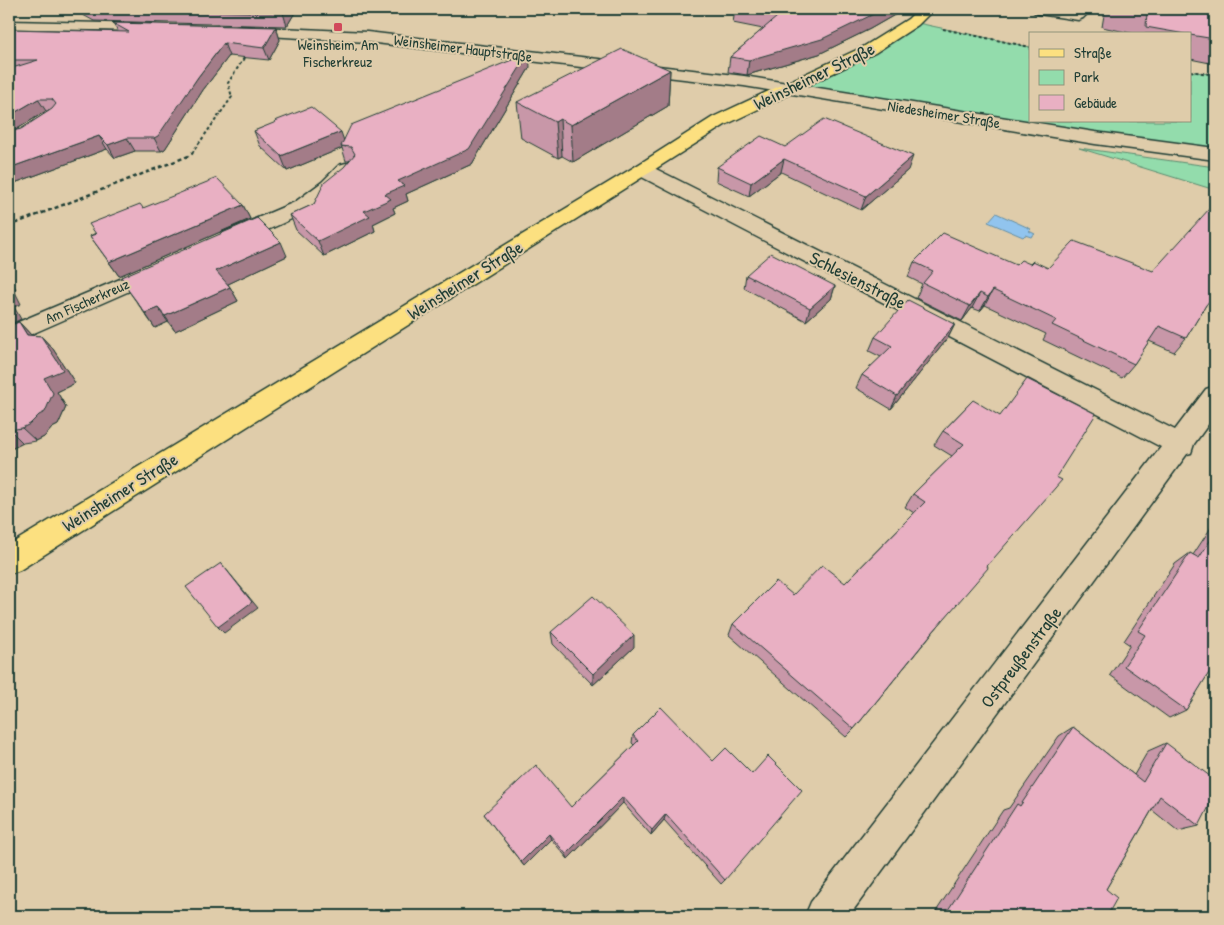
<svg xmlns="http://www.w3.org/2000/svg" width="1224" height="925" viewBox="0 0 1224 925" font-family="'Patrick Hand',sans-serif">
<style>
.green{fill:#93dcac;stroke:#598c70}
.water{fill:#91c4ee;stroke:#638ea4}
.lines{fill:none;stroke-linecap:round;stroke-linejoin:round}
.minor-casing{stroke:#1f3d34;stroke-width:3}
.major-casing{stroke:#1f3d34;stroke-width:3}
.path-far1{stroke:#1f3d34;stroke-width:2;stroke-dasharray:3 2.5;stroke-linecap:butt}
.path{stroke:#1f3d34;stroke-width:2.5;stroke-dasharray:4 3;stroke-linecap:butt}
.minor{fill:#dfccaa;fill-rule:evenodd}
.major{fill:#fce080;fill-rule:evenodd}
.wall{fill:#c897a8;stroke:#1f3d34;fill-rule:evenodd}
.shaded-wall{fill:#a37b88;stroke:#1f3d34}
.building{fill:#e9b0c3;stroke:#1f3d34}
.poi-dot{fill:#d1495b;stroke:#dfccaa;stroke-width:2}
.labels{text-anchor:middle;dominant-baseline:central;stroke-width:4;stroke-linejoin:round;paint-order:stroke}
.far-poi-label{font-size:15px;fill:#1f3d34;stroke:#dfccaa}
.far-street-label{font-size:15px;fill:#1f3d34;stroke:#dfccaa}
.street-label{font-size:18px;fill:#1f3d34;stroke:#dfccaa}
</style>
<rect width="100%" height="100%" fill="#dfccaa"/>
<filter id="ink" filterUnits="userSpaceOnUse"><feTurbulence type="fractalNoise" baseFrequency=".02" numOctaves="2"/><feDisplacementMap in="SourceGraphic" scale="10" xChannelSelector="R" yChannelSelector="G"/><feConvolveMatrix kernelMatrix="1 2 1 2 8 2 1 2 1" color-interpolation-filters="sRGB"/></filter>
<g filter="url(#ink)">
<g class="green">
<path d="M913 22 1030 47V121H1190V71L1215 75V154L1095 138 792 88Z"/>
<path d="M1079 148 1215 167V190Z"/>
</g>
<path class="water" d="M996 213 1031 229 1029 231 1035 234 1031 237 1025 235 1023 237 988 222Z"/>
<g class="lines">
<g class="minor-casing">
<g id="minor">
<path d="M1032 9H1067L1083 12 1086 15 1083 18 1078 20 1039 14 1034 12Z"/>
<path d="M9 21 152 24 158 26 160 29 158 32 152 34 9 31Z"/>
<path d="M240 26 367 32 744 76 1095 132 1215 148V160L1095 144 744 86 367 42 234 34 232 31 234 28Z"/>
<path d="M346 163 353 165 356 169C329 208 279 224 238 243L230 245 222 243 219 238 222 233 295 202 322 182 339 165Z"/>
<path d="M643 164 650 166 1175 430 1206 389 1215 386V415L1194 444 1191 453 1187 454 849 916H805L811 902 1161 447 636 174 633 170 636 166Z"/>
<path d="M158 263 166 265 169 270 166 275 9 344V326Z"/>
</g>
</g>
<g class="major-casing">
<path id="major" d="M918 9H934L918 25 875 53 725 125 20 570 9 574V545L636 166 713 117 863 47 908 19Z"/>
</g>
<g class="path-far1">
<path d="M943 29 1030 47"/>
<path d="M1190 71 1215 75"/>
<path d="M192 153 232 97 228 83 246 55"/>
</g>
<path class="path" d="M9 226 191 155 193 152"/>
<use href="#minor" class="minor"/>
<use href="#major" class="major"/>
</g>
<g class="wall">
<path d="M73 9H297L287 26 94 21 74 10Z"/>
<path d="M735 9H905L870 29 819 54 747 75 728 72 730 57 763 29 733 23Z"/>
<path d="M1105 9H1215V64L1190 59V34H1135L1102 27Z"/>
<path d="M113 23 276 27 280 40 269 60 229 56 203 90 165 149 161 151H135L115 158 107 149 9 185V29L118 31ZM46 111H49L21 129 14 131Z"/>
<path d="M530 67 472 164 406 194 408 201 393 208 395 213 373 224 375 231 324 256 296 230 290 215 314 204 349 161H346L342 148 287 171 260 146 254 131 276 123 275 121 344 140Z"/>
<path d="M670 70 668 106 573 162 562 156 558 158 521 138 517 102Z"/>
<path d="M785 147 908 170 861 210 781 172 749 196 716 181 717 167Z"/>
<path d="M243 205 250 219 119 276 90 236 143 208Z"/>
<path d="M287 256 228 284 230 287 238 301 175 331 168 322 155 328 123 283Z"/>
<path d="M914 262 1016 265 1030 264 1206 305 1186 338 1174 352 1149 341 1134 364 1122 378 1043 340 1046 334 985 305 980 311 972 308 962 321 916 298 922 284 908 277Z"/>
<path d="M746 275 835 286 831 299 806 321 744 288Z"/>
<path d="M19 322 31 335 41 336 53 349 75 383 57 392 66 407 58 425 52 428 44 437 36 441 23 443 9 450V326Z"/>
<path d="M955 324 948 338 891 409 856 388 862 375 881 357 869 351 875 337Z"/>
<path d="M973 400 987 566 854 729 846 737 729 635 733 624 793 595 845 583 914 513 905 507 913 494 952 456 934 445 943 431Z"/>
<path d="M1215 524V671L1211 669 1186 710 1169 718 1110 675 1130 645 1124 641 1175 564 1190 553 1193 555 1212 526Z"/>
<path d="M551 632 634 647 593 685 553 644Z"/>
<path d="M661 707 725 880 721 884 664 820 651 835 623 803 568 859 551 839 524 866 484 814 571 807 634 745 632 743 633 735Z"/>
<path d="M1073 727 1134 775 1148 751 1166 743 1199 826 1178 831 1152 810 1106 889 1107 916H933L1003 810 1009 808 1059 736Z"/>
</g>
<g class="shaded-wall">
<path d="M285 9H297L287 26 283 13Z"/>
<path d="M884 9H905L870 29 819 54 747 75 749 60Z"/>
<path d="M276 27 280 40 269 60 264 48Z"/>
<path d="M224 43 229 56 203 90 165 149 161 151 154 138 198 77Z"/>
<path d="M529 53 530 67 472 164 406 194 408 201 393 208 395 213 373 224 375 231 324 256 318 241 364 211 385 194Z"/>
<path d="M670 70 668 106 573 162 571 125Z"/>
<path d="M38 99 46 111 9 134V116Z"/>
<path d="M560 119 562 156 558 158 555 122Z"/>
<path d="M341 132 346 147 341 146 342 148 287 171 281 156Z"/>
<path d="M99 136 107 149 9 185V168Z"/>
<path d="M127 138 135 151 115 158 108 145Z"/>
<path d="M913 156 908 170 861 210 866 196Z"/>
<path d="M784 159 781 172 749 196 751 183Z"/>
<path d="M243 205 250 219 119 276 109 262Z"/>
<path d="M281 242 287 256 224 286 216 271Z"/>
<path d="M9 278 16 289 14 290 21 304 14 307 21 319 9 325Z"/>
<path d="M835 286 831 299 806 321 810 308Z"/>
<path d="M230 287 238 301 175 331 165 316Z"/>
<path d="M993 290 985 305 980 311 988 297Z"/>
<path d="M980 293 972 308 962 321 970 306Z"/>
<path d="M158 308 168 322 155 328 145 313Z"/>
<path d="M19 322 32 336 27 335Z"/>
<path d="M955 324 948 338 891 409 897 396Z"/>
<path d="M41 336 53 349 75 383 57 392 66 407 58 425 52 428 44 437 36 441 22 428 44 378Z"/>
<path d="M9 429 23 443 9 450Z"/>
<path d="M221 563 258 608 224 633 218 627Z"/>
<path d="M634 635V647L593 685V674Z"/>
<path d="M623 797V803L568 859 566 854Z"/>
<path d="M666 814 664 820 651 835 652 830Z"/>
<path d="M549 834 551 839 524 866 521 862Z"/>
</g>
<g class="building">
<path d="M123 9H285L283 13Z"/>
<path d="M738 9H884L822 39 749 60 730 57 777 17Z"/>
<path d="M1130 9H1215V39L1190 35V34H1185L1146 27 1147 12Z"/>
<path d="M113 23 276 27 264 48 224 43 198 77 158 136 154 138H127L108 145 99 136 9 168V132L21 129 52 109 56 104 52 99H38L9 116V69L38 60H9V29L129 32Z"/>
<path d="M622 49 670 70 571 125 560 119 555 122 517 102Z"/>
<path d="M529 53 469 149 398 181 404 186 385 194 391 199 364 211 370 216 318 241 290 215 314 204 324 183 344 167 355 154 351 147 341 146 351 125Z"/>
<path d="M311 107 341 132 281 156 254 131 276 122 275 121Z"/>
<path d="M824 119 913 156 866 196 784 159 751 183 717 167 761 136 785 147Z"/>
<path d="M217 178 243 205 109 262 90 236 96 234 89 224 140 204 143 208Z"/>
<path d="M1210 208 1215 210V294L1206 305 1186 338 1159 326 1134 364 1052 325 1056 320 993 290 988 297 980 293 970 306 923 283 933 271 914 262 943 233 1016 265 1021 260 1030 264 1033 261 1048 268 1074 241 1153 271Z"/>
<path d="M257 218 281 242 216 271 230 287 165 316 158 308 145 313 123 283 125 282 121 277Z"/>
<path d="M771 253 835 286 810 308 746 275Z"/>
<path d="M908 300 955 324 897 396 862 375 892 346 875 337Z"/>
<path d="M19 322 27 335 41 336 63 370 44 378 53 393 45 412 39 415 30 424 22 428 9 430V326Z"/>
<path d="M1027 379 1096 414 1056 477 1062 480 987 566 988 568 932 633 854 729 733 624 776 581 793 595 822 565 845 583 925 502 913 494 964 444 943 431 973 400 1000 416Z"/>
<path d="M1215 533V663L1186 710 1124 666 1145 635 1138 631 1190 553 1199 558Z"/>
<path d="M221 563 252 602 218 627 186 587Z"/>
<path d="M593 596 634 635 593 674 551 632Z"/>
<path d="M661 707 713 761 726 748 752 774 768 756 802 790 725 880 666 814 652 830 623 797 566 854 549 834 521 862 484 814 536 765 571 807 638 741 633 735Z"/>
<path d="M1073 727 1143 782 1166 743 1215 780V795L1199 826 1160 796 1106 889 1117 898 1107 916H944L1017 804 1020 806Z"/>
<path d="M572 913 575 916H569Z"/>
</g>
</g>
<rect class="poi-dot" x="333" y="22" width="10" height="10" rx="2.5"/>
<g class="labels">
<g class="far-poi-label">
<text x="338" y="44">Weinsheim, Am<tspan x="338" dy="17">Fischerkreuz</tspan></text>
</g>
<g class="far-street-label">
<text transform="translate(463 48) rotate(7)">Weinsheimer Hauptstraße</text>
<text transform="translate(944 114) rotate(9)">Niedesheimer Straße</text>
<text transform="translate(87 301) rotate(-24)">Am Fischerkreuz</text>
</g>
<g class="street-label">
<text transform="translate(814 76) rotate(-26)">Weinsheimer Straße</text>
<text transform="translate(465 280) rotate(-32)">Weinsheimer Straße</text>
<text transform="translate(858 280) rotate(27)">Schlesienstraße</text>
<text transform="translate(120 492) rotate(-32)">Weinsheimer Straße</text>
<text transform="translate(1021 657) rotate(-53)">Ostpreußenstraße</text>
</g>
</g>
<rect width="1224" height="925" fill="none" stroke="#dfccaa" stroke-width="30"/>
<rect x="15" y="15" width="1194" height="895" fill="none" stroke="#1f3d34" stroke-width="2" filter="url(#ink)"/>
<rect x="1029" y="32" width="162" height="90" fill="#dfccaa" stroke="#92937b"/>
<rect x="1039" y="49" width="25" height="8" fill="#fce080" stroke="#92937b"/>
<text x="1074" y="58" font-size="15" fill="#1f3d34">Straße</text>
<rect x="1039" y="70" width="25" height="15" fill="#93dcac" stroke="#92937b"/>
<text x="1074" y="82" font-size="15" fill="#1f3d34">Park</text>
<rect x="1039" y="95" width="25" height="15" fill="#e9b0c3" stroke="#92937b"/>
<text x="1074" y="108" font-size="15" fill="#1f3d34">Gebäude</text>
</svg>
